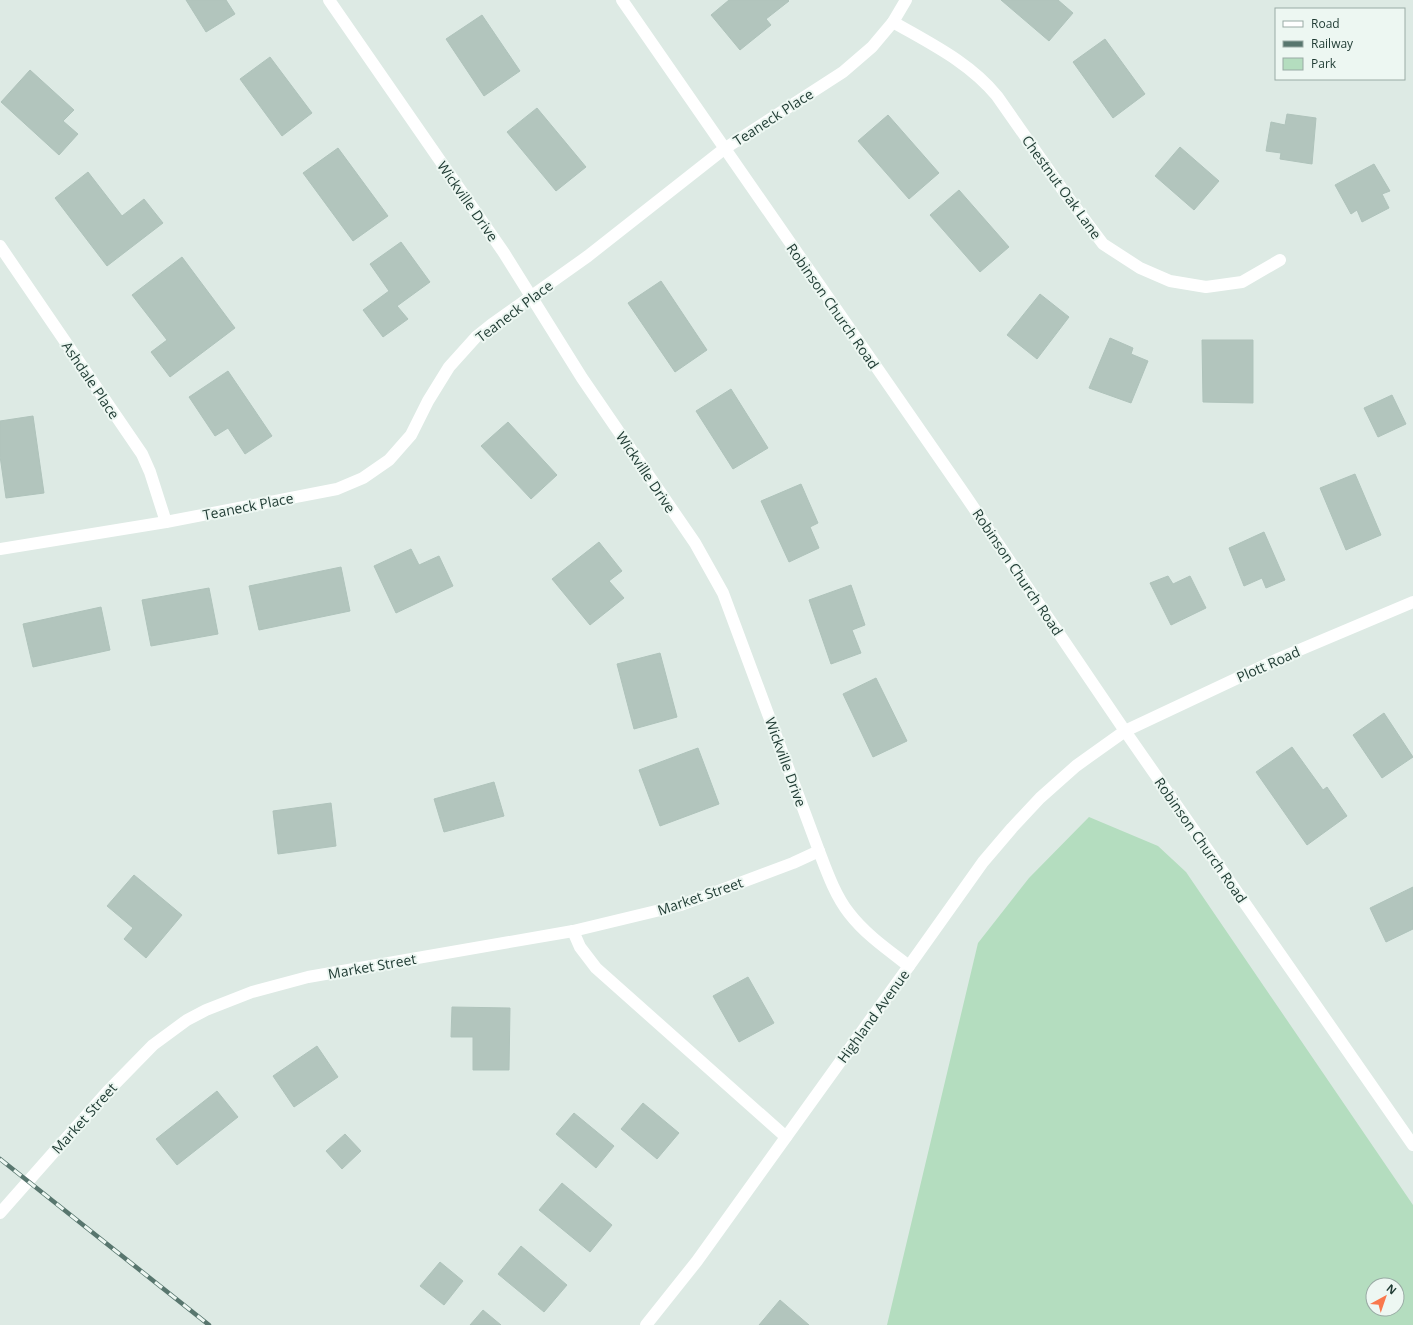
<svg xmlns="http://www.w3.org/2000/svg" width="1413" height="1325" viewBox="0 0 1413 1325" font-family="'Open Sans',sans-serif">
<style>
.green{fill:#b4ddbf;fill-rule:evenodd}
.building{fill:#b2c5bd;stroke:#afc3bb}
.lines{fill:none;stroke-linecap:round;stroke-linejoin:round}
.service{stroke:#fff;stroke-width:12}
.minor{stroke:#fff;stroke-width:12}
.tertiary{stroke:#fff;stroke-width:12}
.rail-casing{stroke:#58766e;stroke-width:4.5}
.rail{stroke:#edf7f2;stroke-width:3;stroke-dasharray:9;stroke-linecap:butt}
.labels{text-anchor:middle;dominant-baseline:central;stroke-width:4;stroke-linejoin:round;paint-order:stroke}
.street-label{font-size:14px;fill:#1e3a32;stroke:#edf7f2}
</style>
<rect width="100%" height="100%" fill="#ddeae4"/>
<path class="green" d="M1089 817 1158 846 1186 872 1413 1205V1325H887L978 943 1029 878ZM1373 1285H1397V1309H1373Z"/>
<g class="building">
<path d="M186 0H226L235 14 206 32Z"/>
<path d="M729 0H788L789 1 766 19 771 25 740 50 711 15Z"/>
<path d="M1001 0H1058L1073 13 1049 41Z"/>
<path d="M482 15 520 71 484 96 446 39Z"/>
<path d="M1105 39 1145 94 1113 118 1073 62Z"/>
<path d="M270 57 312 113 282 136 240 79Z"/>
<path d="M30 70 74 110 63 121 78 134 59 155 1 102Z"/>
<path d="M537 108 586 167 556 191 507 132Z"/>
<path d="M1287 114 1316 118 1312 164 1280 159 1281 153 1266 151 1271 122 1285 125Z"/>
<path d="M888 115 939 173 909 199 858 141Z"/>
<path d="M1180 147 1219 181 1194 210 1155 176Z"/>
<path d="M338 148 388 216 353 241 303 173Z"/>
<path d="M1374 164 1390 191 1382 194 1389 208 1362 222 1357 210 1351 214 1335 185Z"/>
<path d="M88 172 122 216 144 199 163 223 107 266 55 198Z"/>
<path d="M959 190 1009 247 980 272 930 215Z"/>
<path d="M401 242 430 282 397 306 408 319 383 337 363 310 389 291 370 264Z"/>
<path d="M182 257 235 328 170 377 151 352 167 340 132 295Z"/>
<path d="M661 281 707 350 675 372 628 303Z"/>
<path d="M1040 294 1069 317 1037 359 1007 335Z"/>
<path d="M1110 338 1133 348 1131 354 1148 361 1131 403 1089 388Z"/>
<path d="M1202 340H1253V403L1203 402Z"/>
<path d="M228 371 272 436 245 454 228 428 215 436 189 397Z"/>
<path d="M731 389 768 448 733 469 696 411Z"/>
<path d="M1392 395 1406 424 1378 437 1364 408Z"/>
<path d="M33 416 44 493 6 498 0 456V421Z"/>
<path d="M508 422 557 475 531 499 481 446Z"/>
<path d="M1355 474 1381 535 1346 550 1320 488Z"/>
<path d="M801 484 818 523 810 527 819 548 789 562 761 501Z"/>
<path d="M1264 532 1285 580 1266 588 1262 578 1244 586 1229 548Z"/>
<path d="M599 542 622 571 609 581 624 598 590 625 552 579Z"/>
<path d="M411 549 419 565 439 556 453 586 396 613 374 566Z"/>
<path d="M341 567 350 611 259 630 249 586Z"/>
<path d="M1168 576 1173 584 1190 576 1206 608 1171 625 1150 583Z"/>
<path d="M851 585 865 625 852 630 861 653 831 664 809 600Z"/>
<path d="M209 588 218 634 151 646 142 600Z"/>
<path d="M101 607 110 650 33 667 23 624Z"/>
<path d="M660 653 677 717 634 729 617 664Z"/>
<path d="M876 678 907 741 873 757 843 694Z"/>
<path d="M1384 713 1413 757 1382 778 1353 735Z"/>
<path d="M1292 747 1323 790 1327 787 1347 816 1307 845 1256 772Z"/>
<path d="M698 748 719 804 660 826 639 770Z"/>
<path d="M494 782 504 816 444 832 434 799Z"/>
<path d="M331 803 336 846 278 854 273 811Z"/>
<path d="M134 875 182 915 146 958 124 939 133 928 107 906Z"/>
<path d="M1413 887V929L1386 942 1370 908Z"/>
<path d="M748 977 774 1023 739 1042 713 996Z"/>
<path d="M452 1007 510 1008 509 1070H473V1037H451Z"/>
<path d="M317 1046 338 1077 294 1107 273 1076Z"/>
<path d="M217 1091 238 1117 177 1165 156 1139Z"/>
<path d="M643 1103 679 1133 657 1159 621 1129Z"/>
<path d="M574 1113 614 1146 596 1168 556 1134Z"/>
<path d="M345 1134 361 1151 342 1169 326 1151Z"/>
<path d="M562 1183 612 1225 590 1252 539 1210Z"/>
<path d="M521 1246 567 1285 544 1312 498 1274Z"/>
<path d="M440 1262 463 1281 444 1305 420 1286Z"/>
<path d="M780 1300 809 1325H759Z"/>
<path d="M483 1310 501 1325H470Z"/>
</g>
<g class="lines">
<path class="service" d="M573 931 580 947 596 968 786 1137"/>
<g class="minor">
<path d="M329 0 504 253 582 378 695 543 723 593 819 851C827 872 835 895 849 913 865 934 888 950 909 966"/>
<path d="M893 22C931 44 969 62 997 96L1067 196 1103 244 1140 268 1170 281 1206 287 1242 282 1280 260"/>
<path d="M0 246 142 454 150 472 166 522"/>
<path d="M0 549 166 522 337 489 363 478 389 460 411 435 428 401 449 367 476 337 491 325 588 256 724 149 843 72 872 47 893 22 906 0"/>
<path d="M0 1213 107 1092 153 1045 187 1020 206 1010 252 992 308 977 573 931 681 905 793 863 819 851"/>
</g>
<g class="tertiary">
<path d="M622 0 965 495 1125 731 1413 1145"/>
<path d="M646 1325 697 1261 909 966 983 862 1012 828 1040 798 1076 766 1125 731 1278 659 1413 602"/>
</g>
<g class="rail-casing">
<path id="rail" d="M0 1159 209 1325"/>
</g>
<use href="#rail" class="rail"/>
</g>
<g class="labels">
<g class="street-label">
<text transform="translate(773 117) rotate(-33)">Teaneck Place</text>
<text transform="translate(1062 187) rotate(54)">Chestnut Oak Lane</text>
<text transform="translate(468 201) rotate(55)">Wickville Drive</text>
<text transform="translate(833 306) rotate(55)">Robinson Church Road</text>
<text transform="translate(514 311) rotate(-37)">Teaneck Place</text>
<text transform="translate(91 380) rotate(56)">Ashdale Place</text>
<text transform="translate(646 472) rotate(56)">Wickville Drive</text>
<text transform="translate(248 506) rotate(-11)">Teaneck Place</text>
<text transform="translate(1018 572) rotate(56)">Robinson Church Road</text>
<text transform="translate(1268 664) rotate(-24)">Plott Road</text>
<text transform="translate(786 762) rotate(70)">Wickville Drive</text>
<text transform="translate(1201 840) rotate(55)">Robinson Church Road</text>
<text transform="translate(700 896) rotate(-19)">Market Street</text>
<text transform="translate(372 966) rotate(-10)">Market Street</text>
<text transform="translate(873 1016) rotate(-54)">Highland Avenue</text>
<text transform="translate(84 1118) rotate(-48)">Market Street</text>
</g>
</g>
<rect x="1275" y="8" width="130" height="72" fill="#edf7f2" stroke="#9aaba5"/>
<rect x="1283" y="21" width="20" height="6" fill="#ffffff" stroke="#9aaba5"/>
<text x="1311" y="28" font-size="12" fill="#1e3a32">Road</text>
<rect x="1283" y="41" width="20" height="6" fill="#58766e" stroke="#9aaba5"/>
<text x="1311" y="48" font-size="12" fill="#1e3a32">Railway</text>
<rect x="1283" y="58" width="20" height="12" fill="#b4ddbf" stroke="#9aaba5"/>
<text x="1311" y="68" font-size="12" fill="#1e3a32">Park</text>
<g transform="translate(1385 1297) rotate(40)"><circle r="19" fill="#edf7f2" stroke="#9aaba5"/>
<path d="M0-3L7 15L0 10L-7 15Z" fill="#f9784c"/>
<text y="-6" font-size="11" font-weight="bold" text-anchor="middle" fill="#1e3a32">N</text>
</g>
</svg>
